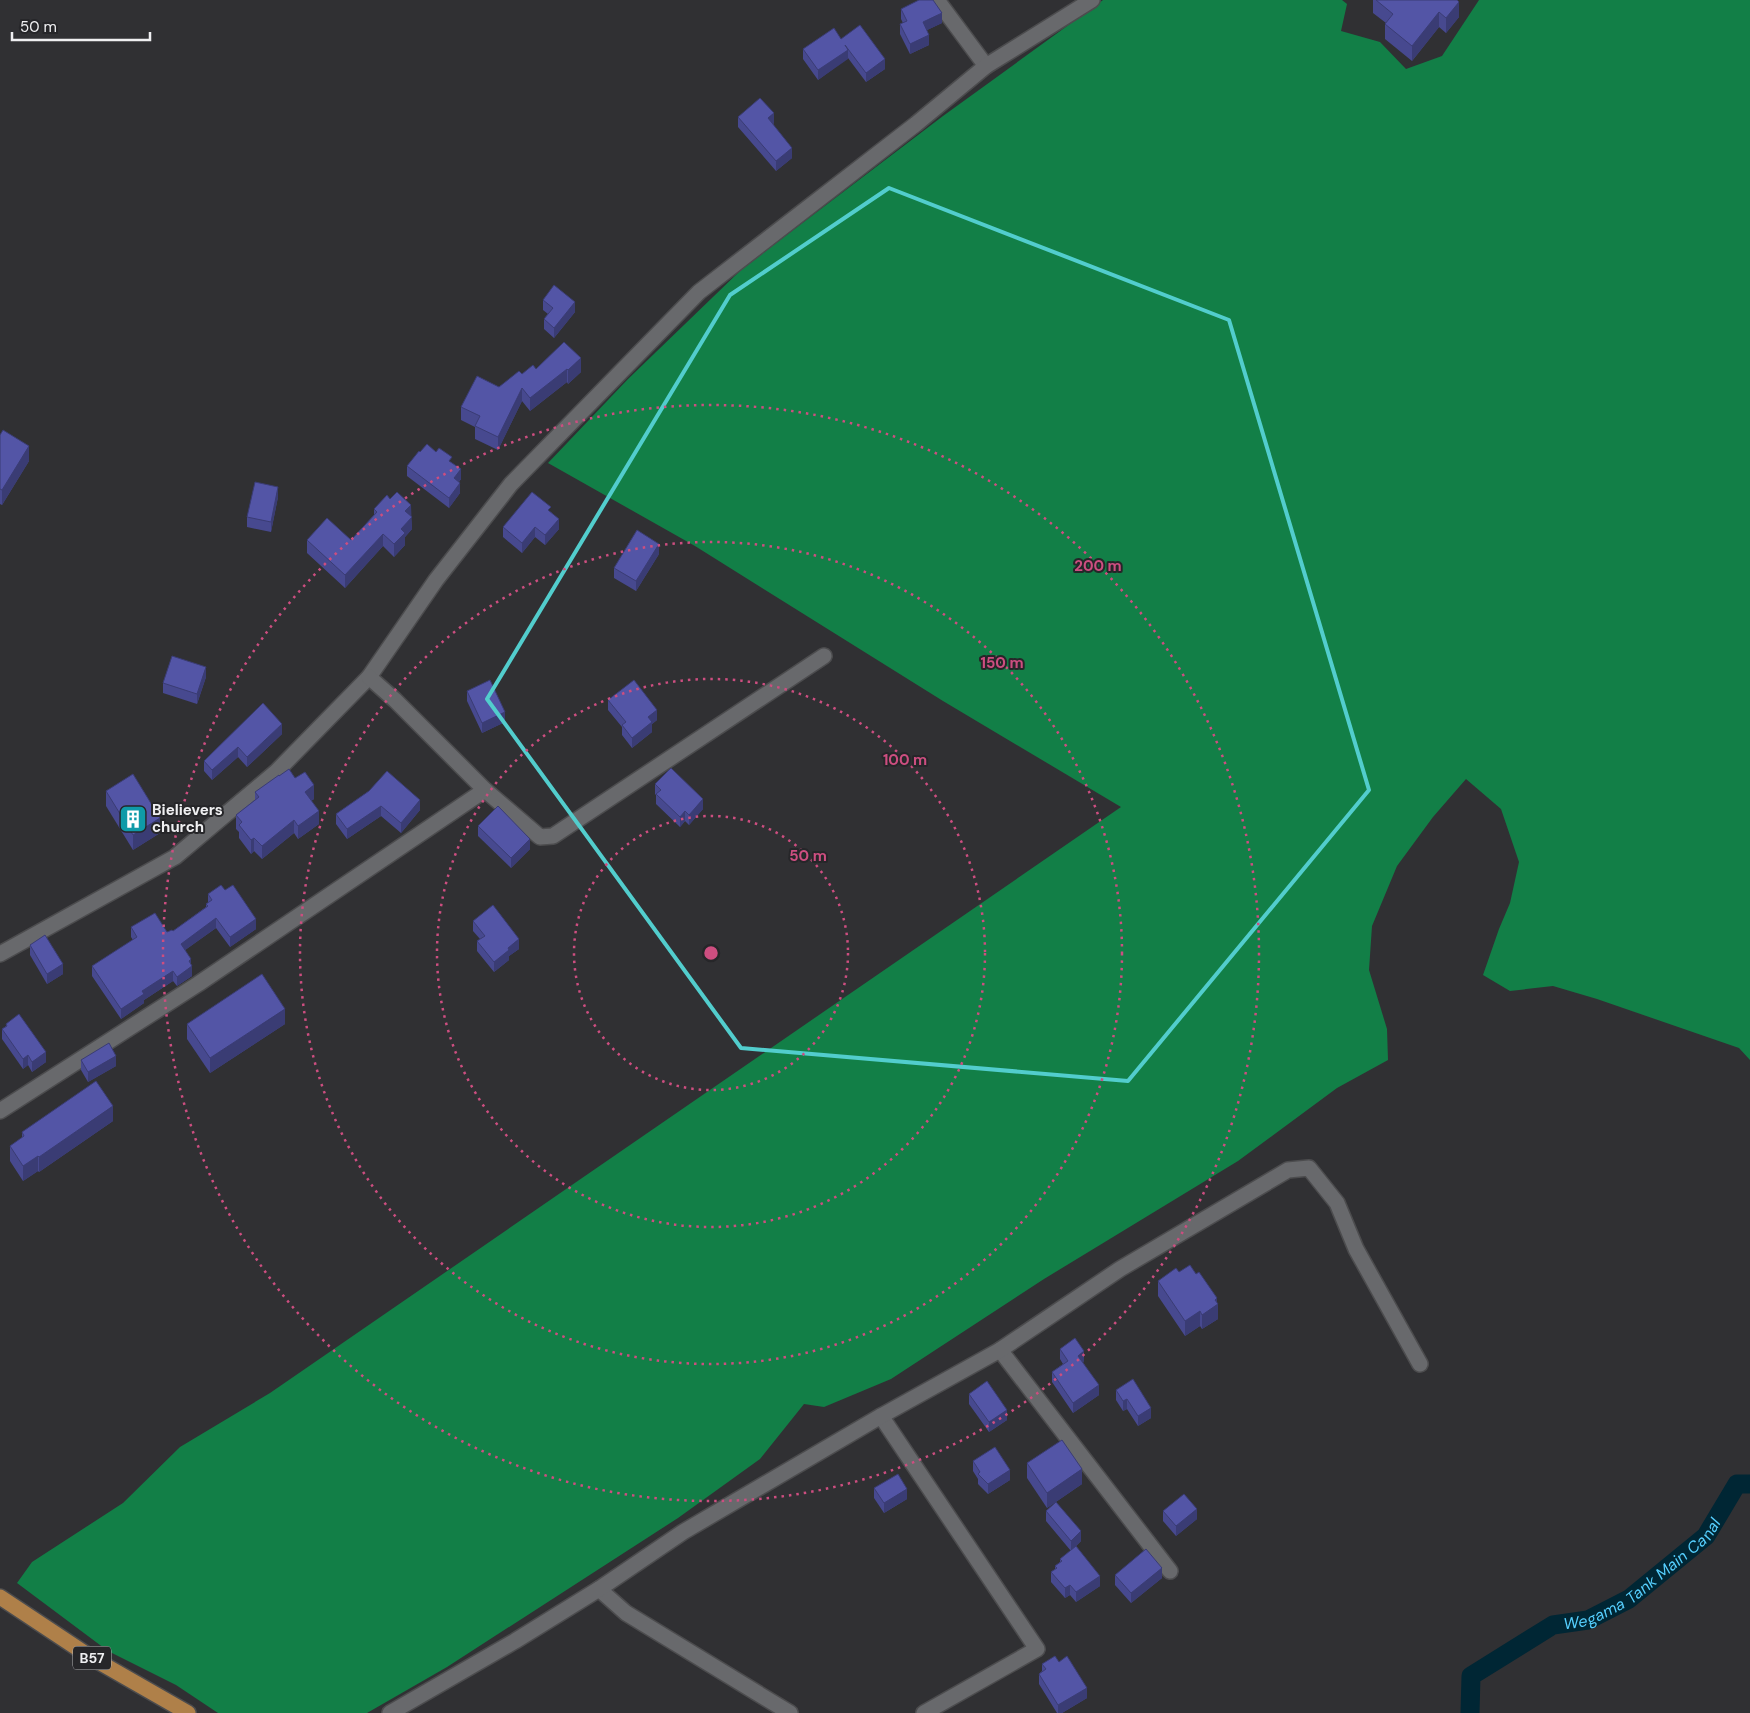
<svg xmlns="http://www.w3.org/2000/svg" width="1750" height="1713" viewBox="0 0 1750 1713" font-family="'DM Sans',sans-serif">
<style>
.forest{fill:#127f47}
.lines{fill:none;stroke-linecap:round;stroke-linejoin:round}
.canal{stroke:#002634;stroke-width:19}
.street-casing{stroke:#4c4c4e;stroke-width:18}
.primary-casing{stroke:#4c4c4e;stroke-width:18}
.street{stroke:#68696c;stroke-width:15}
.primary{stroke:#af8049;stroke-width:15}
.wall{fill:#47498f}
.shaded-wall{fill:#3a3c74}
.building{fill:#5355a6;stroke:#3a3c74}
.marked{fill:none;stroke:#52cdcd;stroke-width:4;stroke-linejoin:round}
.ring{fill:none;stroke:#cd4e80;stroke-width:2.5;stroke-dasharray:2.5 5}
.labels{text-anchor:middle;dominant-baseline:central;stroke-width:4;stroke-linejoin:round;paint-order:stroke}
.shield{fill:#262629;stroke:#b3b3b5;stroke-width:1}
.shield-label{font-size:14px;font-weight:bold;fill:#efeff1}
.poi-label{font-size:15px;font-weight:bold;fill:#efeff1;stroke:#262629;text-anchor:start}
.water-label{font-size:16px;font-style:italic;fill:#55cffe;stroke:#262629}
.centre{fill:#cd4e80;stroke:#262629;stroke-width:2.5}
.ring-label{font-size:15px;text-anchor:middle;font-weight:bold;fill:#cd4e80;stroke:#262629;stroke-width:4;stroke-linejoin:round;paint-order:stroke}
</style>
<rect width="100%" height="100%" fill="#303033"/>
<path class="forest" d="M1103 0H1342L1347 4 1341 31 1380 42 1406 69 1442 56 1479 0H1750V1060L1739 1048 1597 999 1553 986 1510 991 1483 975 1499 929 1510 903 1519 862 1501 809 1466 779 1433 817 1397 866 1372 926 1369 970 1387 1029 1388 1060 1337 1088 1238 1161 1044 1279 891 1379 824 1407 804 1404 760 1459 678 1518 447 1667 367 1713H218L176 1685 108 1651 17 1583 32 1562 123 1503 180 1447 270 1393 1121 807 943 701 695 546 548 463 628 379 742 269 943 116Z"/>
<g class="lines">
<path class="canal" id="s1" d="M1470 1713 1471 1676 1553 1625 1588 1620 1629 1599 1706 1536 1737 1484H1750"/>
<g class="street-casing">
<g id="street">
<path d="M937 0 986 66"/>
<path d="M485 790 540 837 553 836 824 656"/>
<path d="M0 954 175 857 276 772 369 677 436 580 511 484 699 292 916 124 986 66 1092 0"/>
<path d="M0 1111 198 984 485 790 395 700 369 677"/>
<path d="M1000 1350 1170 1571"/>
<path d="M881 1416 1037 1649 924 1713"/>
<path d="M599 1589 626 1613 790 1713"/>
<path d="M390 1713 515 1641 599 1589 683 1532 881 1416 1000 1350 1120 1269 1288 1170 1309 1168 1337 1203 1356 1249 1420 1364"/>
</g>
</g>
<g class="primary-casing">
<path id="primary" d="M0 1597 92 1658 188 1713"/>
</g>
<use href="#street" class="street"/>
<use href="#primary" class="primary"/>
</g>
<g class="wall">
<path d="M1373 0H1457L1459 17 1446 33 1439 27 1412 61 1385 39V24L1386 23 1373 13Z"/>
<path d="M901 9 942 23 927 30 929 45 910 54 900 34V24L903 23 901 19Z"/>
<path d="M841 39 885 69 866 82 848 58 818 80 803 59V49Z"/>
<path d="M738 117 774 123 773 124 792 158 776 171 738 127Z"/>
<path d="M543 300 575 312 554 338 544 329V319L548 314 543 310Z"/>
<path d="M564 342 581 372 568 384 567 382 530 411 522 401 498 450 475 439V427L461 420V407L522 374 536 369Z"/>
<path d="M0 435 29 461 2 505 0 504Z"/>
<path d="M420 452 452 463 461 479 459 482 460 493 449 508 407 476V466Z"/>
<path d="M278 497 271 532 247 527V517Z"/>
<path d="M374 509 411 516 412 529 405 537V545L394 557 383 546 345 588 307 553V540H351L374 515Z"/>
<path d="M551 512 559 529 545 545 535 537 522 553 503 537V527Z"/>
<path d="M659 554 636 591 614 578V568Z"/>
<path d="M206 677 197 704 163 693V683Z"/>
<path d="M467 691 505 722 482 733 467 701Z"/>
<path d="M608 700 657 720 652 724V732L632 748 622 735V727L608 710Z"/>
<path d="M263 703 282 734 247 767 238 757 212 780 204 771V761Z"/>
<path d="M279 776 295 778 314 799 311 801 319 824 298 839 294 833 262 859 254 851 251 854 239 838V832L236 829V815L255 800V792Z"/>
<path d="M655 784 703 809 689 825 685 821 680 827 656 804V795L655 794Z"/>
<path d="M106 791 160 833 133 850 106 806Z"/>
<path d="M369 791 420 810 401 833 381 816 347 839 336 824V814Z"/>
<path d="M478 826 530 849 511 868 478 836Z"/>
<path d="M225 890 256 929 230 947 216 928 185 950 191 964 192 976 177 986 173 981 144 1000V1003L121 1019 92 976V966L133 940 131 937V927L167 932 173 931 206 907V904L208 903V894Z"/>
<path d="M473 921 519 949 509 956V960L494 972 477 951V941L480 939 473 931Z"/>
<path d="M30 945 63 974 47 984 30 955Z"/>
<path d="M6 1024 46 1062 32 1072 28 1065 23 1069 2 1039V1029L6 1026Z"/>
<path d="M187 1024H285L210 1073 187 1039Z"/>
<path d="M81 1060 116 1066 88 1082 81 1070Z"/>
<path d="M113 1121 39 1172 38 1171 23 1181 10 1161V1146L22 1138V1132Z"/>
<path d="M1179 1272 1217 1302 1218 1319 1202 1329 1200 1326 1185 1336 1158 1296V1281Z"/>
<path d="M1060 1349 1084 1361 1083 1362 1099 1395 1073 1413 1052 1382V1372L1063 1364 1060 1359Z"/>
<path d="M1116 1390 1151 1418 1138 1426 1127 1409 1123 1411 1116 1400Z"/>
<path d="M969 1394 1007 1420 989 1432 969 1404Z"/>
<path d="M973 1461 1010 1480 988 1494 978 1484V1479L973 1471Z"/>
<path d="M1027 1463 1082 1484 1047 1508 1027 1478Z"/>
<path d="M874 1488 907 1499 884 1513 874 1498Z"/>
<path d="M1046 1511 1081 1541 1072 1550 1100 1586 1076 1602 1070 1595 1065 1598 1051 1582V1572L1055 1569V1566L1060 1562V1559L1071 1551 1046 1521Z"/>
<path d="M1163 1511 1197 1519 1176 1536 1163 1521Z"/>
<path d="M1115 1575 1162 1578 1131 1603 1115 1585Z"/>
<path d="M1059 1662 1087 1698 1062 1713H1057L1039 1684V1674L1042 1671V1664Z"/>
</g>
<g class="shaded-wall">
<path d="M1459 2V17L1446 33V18Z"/>
<path d="M1439 12V27L1412 61V46Z"/>
<path d="M942 13V23L923 32V22Z"/>
<path d="M929 35V45L910 54V44Z"/>
<path d="M848 50V59L818 80V70Z"/>
<path d="M885 59V69L866 82V73Z"/>
<path d="M774 113V123L768 128V118Z"/>
<path d="M792 148V158L776 171V161Z"/>
<path d="M575 302V312L554 338V328Z"/>
<path d="M581 358V372L568 384V370Z"/>
<path d="M567 369V382L530 411V398Z"/>
<path d="M522 388V401L498 450V437Z"/>
<path d="M29 446V461L2 505V490Z"/>
<path d="M461 469V479L454 488V478Z"/>
<path d="M460 483V493L449 508V498Z"/>
<path d="M278 487V497L271 532V522Z"/>
<path d="M411 505 412 529 405 537V545L394 557V544L401 529 405 511Z"/>
<path d="M559 519V529L545 545V535Z"/>
<path d="M535 527V537L522 553V543Z"/>
<path d="M383 534V546L345 588V575Z"/>
<path d="M659 544V554L636 591V581Z"/>
<path d="M206 667V677L197 704V694Z"/>
<path d="M657 710V720L652 724V732L632 748V738L648 717Z"/>
<path d="M505 712V722L482 733V723Z"/>
<path d="M282 724V734L247 767V757Z"/>
<path d="M238 747V757L212 780V770Z"/>
<path d="M314 785V799L305 805V792Z"/>
<path d="M703 799V809L689 825V815Z"/>
<path d="M420 800V810L401 833V823Z"/>
<path d="M381 806V816L347 839V829Z"/>
<path d="M319 811V824L298 839V826Z"/>
<path d="M685 811V821L680 827V817Z"/>
<path d="M160 818V833L133 850V835Z"/>
<path d="M294 820V833L262 859V846Z"/>
<path d="M254 838V851L251 854V840Z"/>
<path d="M530 839V849L511 868V858Z"/>
<path d="M216 918V928L181 953V944Z"/>
<path d="M256 919V929L230 947V937Z"/>
<path d="M519 939V949L509 956V960L494 972V962L508 948Z"/>
<path d="M191 959V967L192 966V976L177 986V977L189 961Z"/>
<path d="M63 964V974L47 984V974Z"/>
<path d="M173 971V981L144 1000V1003L121 1019V1009L142 991Z"/>
<path d="M285 1009V1024L210 1073V1058Z"/>
<path d="M46 1052V1062L32 1072V1062Z"/>
<path d="M28 1055V1065L23 1069V1059Z"/>
<path d="M116 1056V1066L88 1082V1072Z"/>
<path d="M113 1106V1121L39 1172V1157Z"/>
<path d="M38 1156V1171L23 1181V1166Z"/>
<path d="M1217 1298V1305L1218 1304V1319L1202 1329V1315Z"/>
<path d="M1200 1311V1326L1185 1336V1321Z"/>
<path d="M1084 1351V1361L1078 1366V1356Z"/>
<path d="M1099 1385V1395L1073 1413V1403Z"/>
<path d="M1127 1399V1409L1123 1411V1401Z"/>
<path d="M1151 1408V1418L1138 1426V1416Z"/>
<path d="M1007 1410V1420L989 1432V1422Z"/>
<path d="M1082 1469V1484L1047 1508V1493Z"/>
<path d="M1010 1470V1480L988 1494V1484Z"/>
<path d="M907 1489V1499L884 1513V1503Z"/>
<path d="M1197 1509V1519L1176 1536V1526Z"/>
<path d="M1081 1531V1541L1071 1551V1541Z"/>
<path d="M1162 1568V1578L1131 1603V1593Z"/>
<path d="M1100 1576V1586L1076 1602V1592Z"/>
<path d="M1070 1585V1595L1065 1598V1588Z"/>
<path d="M1087 1688V1698L1062 1713H1058V1705Z"/>
</g>
<g class="building">
<path d="M919 0H933L942 13 923 22 929 35 910 44 900 24 907 21 901 9Z"/>
<path d="M1376 0H1457L1459 2 1446 18 1439 12 1412 46 1385 24 1393 14Z"/>
<path d="M860 25 885 59 866 73 845 45 848 50 818 70 803 49 834 28 841 39Z"/>
<path d="M760 98 774 113 768 118 792 148 776 161 738 117Z"/>
<path d="M554 285 575 302 554 328 544 319 553 308 543 300Z"/>
<path d="M564 342 581 358 568 370 567 369 530 398 522 388 498 437 475 426 480 416 461 407 477 376 499 387 519 371 522 374 533 365 536 369Z"/>
<path d="M3 430 29 446 2 490 0 489V435Z"/>
<path d="M427 444 436 452 439 448 452 457 449 461 461 469 454 478 460 483 449 498 407 466 419 451 420 452Z"/>
<path d="M255 482 278 487 271 522 247 517Z"/>
<path d="M397 492 411 505 405 511 412 517 401 529 405 533 394 544 383 534 345 575 307 540 327 518 351 540 377 512 374 509 387 495 390 499Z"/>
<path d="M532 492 551 507 548 510 559 519 545 535 535 527 522 543 503 527Z"/>
<path d="M637 530 659 544 636 581 614 568Z"/>
<path d="M172 656 206 667 197 694 163 683Z"/>
<path d="M490 680 505 712 482 723 467 691Z"/>
<path d="M634 680 657 710 648 717 652 722 632 738 622 725 626 722 608 700Z"/>
<path d="M263 703 282 724 247 757 238 747 212 770 204 761Z"/>
<path d="M671 768 703 799 689 815 685 811 680 817 656 794 661 790 655 784Z"/>
<path d="M289 769 295 778 305 772 314 785 305 792 319 811 298 826 294 820 262 846 254 838 251 840 239 825 242 822 236 815 259 797 255 792 279 775V776Z"/>
<path d="M387 771 420 800 401 823 381 806 347 829 336 814 369 791Z"/>
<path d="M133 774 160 818 133 835 106 791Z"/>
<path d="M498 806 530 839 511 858 478 826Z"/>
<path d="M221 885 225 890 233 885 256 919 230 937 216 918 181 944 191 959 189 961 192 966 177 977 173 971 142 991 144 994 121 1009 92 966 137 937 131 927 155 913 167 932 172 930 173 931 208 906 206 904 212 900 208 894Z"/>
<path d="M493 905 519 939 508 948 509 950 494 962 477 941 485 936 473 921Z"/>
<path d="M45 935 63 964 47 974 30 945Z"/>
<path d="M262 974 285 1009 210 1058 187 1024Z"/>
<path d="M19 1014 46 1052 32 1062 28 1055 23 1059 2 1029 7 1026 6 1024Z"/>
<path d="M109 1043 116 1056 88 1072 81 1060Z"/>
<path d="M96 1081 113 1106 39 1157 38 1156 23 1166 10 1146 24 1136 22 1132Z"/>
<path d="M1190 1265 1196 1274 1199 1272 1217 1298 1215 1300 1218 1304 1202 1315 1200 1311 1185 1321 1158 1281 1176 1268 1179 1272Z"/>
<path d="M1075 1338 1084 1351 1078 1356 1099 1385 1073 1403 1052 1372 1068 1361 1060 1349Z"/>
<path d="M1133 1379 1151 1408 1138 1416 1127 1399 1123 1401 1116 1390Z"/>
<path d="M987 1381 1007 1410 989 1422 969 1394Z"/>
<path d="M1062 1440 1082 1469 1047 1493 1027 1463Z"/>
<path d="M995 1447 1010 1470 988 1484 978 1474 980 1472 973 1461Z"/>
<path d="M898 1474 907 1489 884 1503 874 1488Z"/>
<path d="M1184 1494 1197 1509 1176 1526 1163 1511Z"/>
<path d="M1056 1502 1081 1531 1071 1541 1046 1511Z"/>
<path d="M1076 1546 1100 1576 1076 1592 1070 1585 1065 1588 1051 1572 1057 1568 1055 1566 1062 1561 1060 1559Z"/>
<path d="M1146 1549 1162 1568 1131 1593 1115 1575Z"/>
<path d="M1055 1656 1059 1662 1067 1656 1087 1688 1058 1705 1039 1674 1046 1669 1042 1664Z"/>
</g>
<path class="marked" d="M889 188 1229 320 1369 790 1128 1081 741 1048 487 699 730 295Z"/>
<g class="ring">
<circle cx="711" cy="953" r="137"/>
<circle cx="711" cy="953" r="274"/>
<circle cx="711" cy="953" r="411"/>
<circle cx="711" cy="953" r="548"/>
</g>
<defs>
<g id="building-square" transform="scale(1.4375)"><rect x="-9" y="-9" width="18" height="18" rx="4" fill="#0f9aa8" stroke="#262629"/><path d="M-4-6H4V6H1V3H-1V6H-4ZM-2.5-4.3h1.7v1.8h-1.7ZM.8-4.3h1.7v1.8H.8ZM-2.5-1h1.7V.8h-1.7ZM.8-1h1.7V.8H.8Z" fill="#fff"/></g>
</defs>
<g fill-rule="evenodd">
<use href="#building-square" x="133" y="819"/>
</g>
<g class="labels">
<rect class="shield" x="73" y="1646.5" width="38" height="23" rx="4"/>
<g class="shield-label">
<text x="92" y="1658">B57</text>
</g>
<g class="poi-label">
<text x="152" y="810">Bielievers<tspan x="152" dy="17">church</tspan></text>
</g>
<g class="water-label">
<text stroke="none"><textPath href="#s1" startOffset="239">Wegama Tank Main Canal</textPath></text>
</g>
</g>
<circle cx="711" cy="953" r="8" class="centre"/>
<g class="ring-label">
<text x="1098" y="571">200 m</text>
<text x="1002" y="668">150 m</text>
<text x="905" y="765">100 m</text>
<text x="808" y="861">50 m</text>
</g>
<path d="M12 32v8h138v-8" fill="none" stroke="#efeff1" stroke-width="2.5"/>
<text x="20" y="32" font-size="15" fill="#efeff1" stroke="#262629" stroke-width="4" paint-order="stroke">50 m</text>
</svg>
